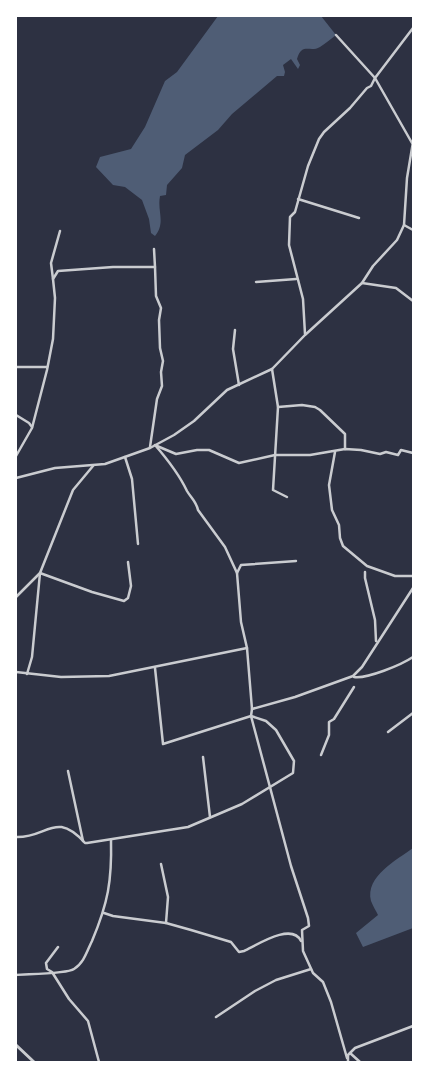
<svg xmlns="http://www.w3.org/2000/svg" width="429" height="1078" viewBox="0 0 429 1078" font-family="'Source Sans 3',sans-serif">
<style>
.water{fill:#4f5d75}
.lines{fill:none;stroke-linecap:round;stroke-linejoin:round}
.minor{stroke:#caccd0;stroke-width:2.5}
.tertiary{stroke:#caccd0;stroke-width:3}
</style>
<rect width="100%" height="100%" fill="#2d3142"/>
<g class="water">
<path d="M218 16H321L336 35C331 39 326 43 320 47 310 53 302 42 297 59L300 65 298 69 291 59 283 65 285 72 284 76H277L232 114 218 130 185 155 182 168 167 185 166 195 160 196C157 212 166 222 155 236L151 233 149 219 142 200 125 187 113 185 96 167 100 157 131 149 145 127 165 81 177 72Z"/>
<path d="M413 848V928L363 947 356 933 378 915C376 911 373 906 371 901 365 876 397 860 413 848Z"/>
</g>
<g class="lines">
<g class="minor">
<path d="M336 35 375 78 412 143"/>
<path d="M298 199 359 218"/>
<path d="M404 225 413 230"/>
<path d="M154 249 155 267"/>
<path d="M53 279 51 263 60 231"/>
<path d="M256 282 296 279"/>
<path d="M362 283 396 288 413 301"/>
<path d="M235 330 233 349 239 385"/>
<path d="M305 334 303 299 289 245 290 217 295 212 308 166 319 139 324 132 350 108 367 88 371 86 375 78 413 28"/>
<path d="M16 367H47"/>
<path d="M272 369 278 407 273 490 287 497"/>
<path d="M278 407 302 405 315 407 320 410 345 434V449"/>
<path d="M16 415 29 423 32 427"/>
<path d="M155 445C168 460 179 474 187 491 191 498 196 501 198 510L225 547 237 573 241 622 247 648 252 709 251 716 291 866 308 918 309 926 302 930 303 951 313 973 323 982 331 1002 347 1058"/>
<path d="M157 446 176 454 197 450H209L239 463 275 455H310L345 449 361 450 380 454 386 452 398 455 401 450 413 453"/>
<path d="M335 452 329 485 332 510 339 525 340 538 343 546 367 566 395 576H413"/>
<path d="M16 456 32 428 47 370 53 339 55 298 53 279 58 271 113 267H155L156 296 161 308 159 320 160 348 163 361 161 372 162 386 157 399 150 447"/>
<path d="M125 457 132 479 138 544"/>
<path d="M16 478 55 468 105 464 150 448 174 435 194 421 227 390 272 369 305 335 362 283 373 266 397 240 404 225 407 178 413 142"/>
<path d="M365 572V578L375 620 376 641"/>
<path d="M237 573 241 565 296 561"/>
<path d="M16 597 40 573 73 490 93 466"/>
<path d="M16 672 61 677 109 676 247 648"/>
<path d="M27 674 32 657 40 573 92 592 124 601 128 598 131 586 128 562"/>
<path d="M354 677C367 679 401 665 413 657"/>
<path d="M252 709 295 697 353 676 362 667 413 588"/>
<path d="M388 732 413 713"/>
<path d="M321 755 329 735V722L334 719 354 687"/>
<path d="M203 757 210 817"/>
<path d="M68 771 83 841"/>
<path d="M16 837C48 838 55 810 85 843H87L188 827 242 804 293 773 294 761 276 730 266 721 251 716 163 744 155 668"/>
<path d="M161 864 168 897 166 923"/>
<path d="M104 913 113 916 166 923 191 930 231 942 239 952 244 951C257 945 292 922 301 941"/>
<path d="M58 947 46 963 47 969 52 972 69 999 88 1021 99 1062"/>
<path d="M16 975C27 974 67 974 74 969 84 963 87 951 92 941 108 903 112 881 111 840"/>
<path d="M216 1017 255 991 276 980 311 969"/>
<path d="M350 1053 360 1062"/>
<path d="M348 1062V1055L355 1048 413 1026"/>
</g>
<path class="tertiary" d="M16 1045 34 1062"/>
</g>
<rect width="429" height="1078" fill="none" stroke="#ffffff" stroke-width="34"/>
</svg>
